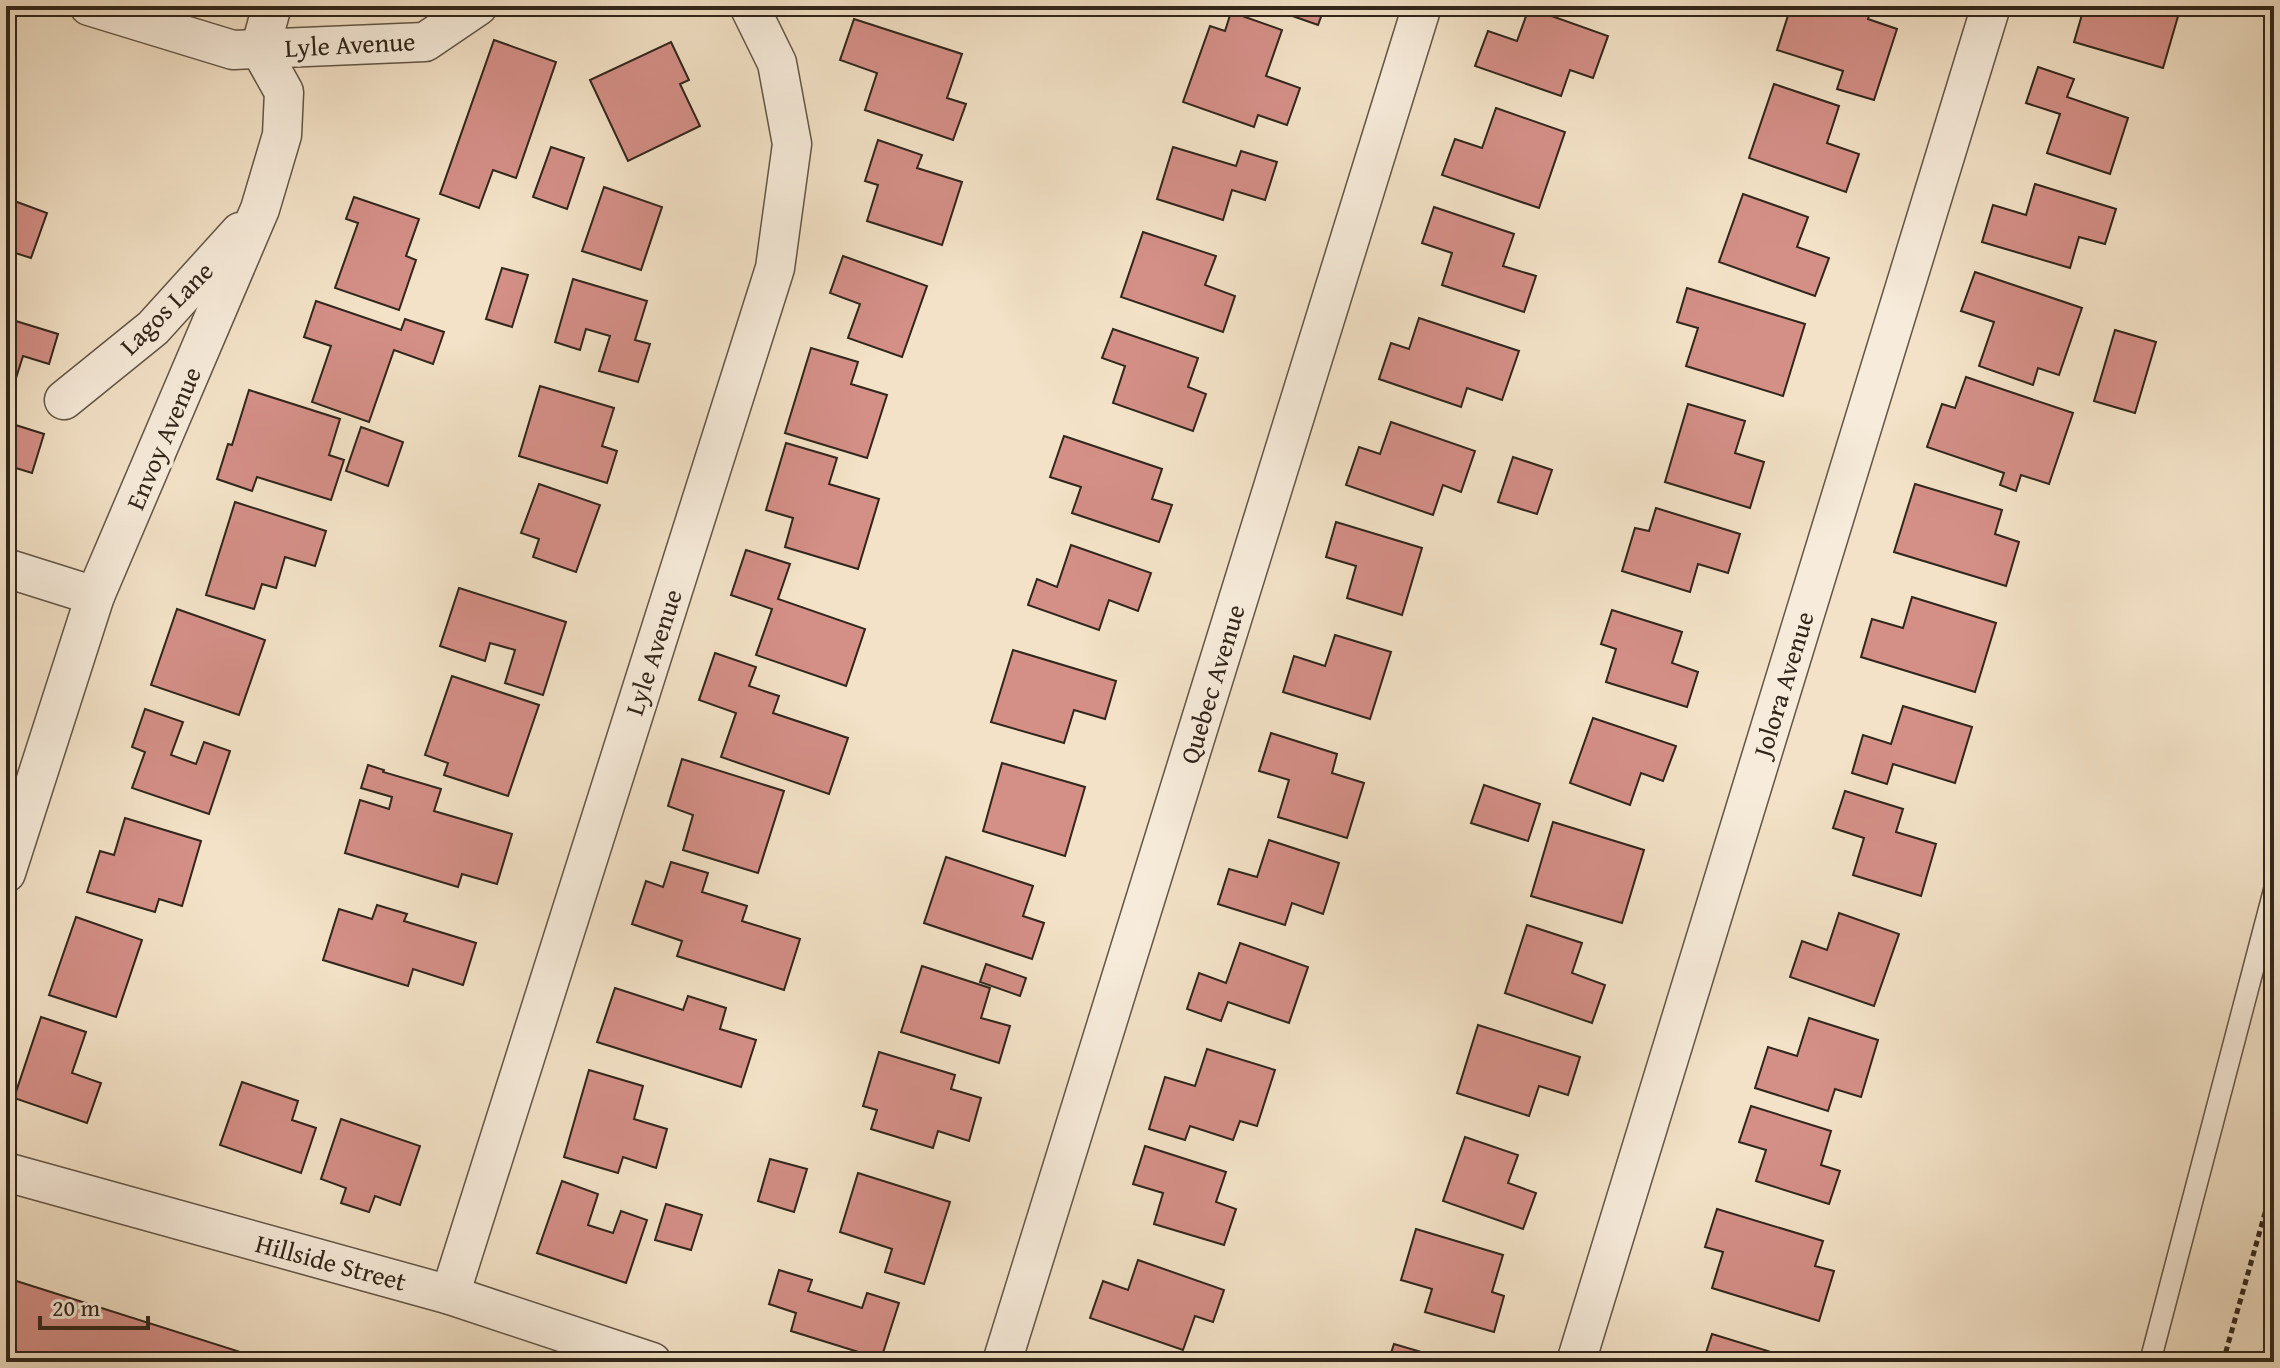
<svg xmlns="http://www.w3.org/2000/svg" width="2280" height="1368" viewBox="0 0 2280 1368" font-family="'Gentium Book Plus',serif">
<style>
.building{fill:#d48f87;stroke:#31261b;stroke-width:2}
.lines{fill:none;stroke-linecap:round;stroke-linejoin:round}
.lane-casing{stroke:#625546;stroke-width:23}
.street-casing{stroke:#625546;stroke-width:41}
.path{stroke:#31261b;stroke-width:5;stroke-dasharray:6 4;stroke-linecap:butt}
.lane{stroke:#f7ecdb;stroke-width:20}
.street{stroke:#f7ecdb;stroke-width:38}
.labels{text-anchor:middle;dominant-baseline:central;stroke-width:8;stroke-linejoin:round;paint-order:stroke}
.street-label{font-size:26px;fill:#31261b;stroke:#f7ecdb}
</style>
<rect width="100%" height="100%" fill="#f3e2c7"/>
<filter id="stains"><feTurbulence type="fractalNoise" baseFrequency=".0025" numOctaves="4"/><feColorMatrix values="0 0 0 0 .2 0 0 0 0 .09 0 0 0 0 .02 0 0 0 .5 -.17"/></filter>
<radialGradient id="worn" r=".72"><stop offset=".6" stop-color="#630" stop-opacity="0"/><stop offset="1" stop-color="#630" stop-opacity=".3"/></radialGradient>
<g class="building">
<path d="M1264 6H1325L1318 25Z"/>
<path d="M1791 6H1872L1868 19 1897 29 1874 100 1837 89 1843 71 1777 50Z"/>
<path d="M2068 6H2181L2163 68 2074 42 2083 11Z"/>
<path d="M1529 8 1608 36 1593 78 1570 70 1561 96 1475 66 1488 31 1517 41Z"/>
<path d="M1231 12 1282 30 1266 76 1300 88 1287 125 1258 115 1254 127 1183 102 1210 26 1225 31Z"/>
<path d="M854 19 962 54 947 98 966 104 953 140 865 110 877 73 840 60Z"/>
<path d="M494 40 556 62 516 178 493 170 479 208 440 194Z"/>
<path d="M671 42 689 80 680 84 700 126 628 161 590 80Z"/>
<path d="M2038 67 2074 79 2067 97 2128 118 2110 174 2047 153 2060 114 2026 103Z"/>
<path d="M1774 84 1839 106 1827 143 1859 154 1846 192 1749 158Z"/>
<path d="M1496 108 1565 132 1539 208 1442 175 1455 139 1482 148Z"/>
<path d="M878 140 922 155 917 168 962 182 942 245 867 221 878 185 865 181Z"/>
<path d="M551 147 584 158 567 209 533 197Z"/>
<path d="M1173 147 1236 166 1241 151 1277 162 1265 200 1232 190 1223 220 1157 199Z"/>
<path d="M2035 184 2116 209 2105 244 2079 237 2070 268 1982 242 1993 205 2026 215Z"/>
<path d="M604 187 662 207 641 270 582 251Z"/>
<path d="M1743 194 1808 217 1797 247 1829 258 1815 296 1719 262Z"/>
<path d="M354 197 419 219 406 256 416 260 399 310 335 288 358 223 346 219Z"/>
<path d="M9 199 47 213 31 258 6 250V207Z"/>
<path d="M1434 207 1514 234 1503 266 1536 276 1524 312 1442 285 1452 253 1422 243Z"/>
<path d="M1143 232 1216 256 1205 285 1235 296 1223 332 1121 297Z"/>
<path d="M843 256 927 286 902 357 848 338 860 304 830 293Z"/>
<path d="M502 268 528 275 512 327 486 319Z"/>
<path d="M1975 272 2082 308 2059 375 2038 368 2033 385 1979 366 1994 322 1961 311Z"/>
<path d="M573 279 647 301 635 340 650 344 638 382 599 371 610 336 586 329 580 350 555 342Z"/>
<path d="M1687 288 1805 324 1783 396 1686 366 1698 328 1677 322Z"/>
<path d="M316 301 401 330 405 319 444 332 433 364 394 350 369 422 312 402 331 346 304 337Z"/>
<path d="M6 318 58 334 49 364 23 356 11 394 6 393Z"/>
<path d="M1419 318 1519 351 1502 400 1467 388 1461 407 1379 379 1391 343 1409 349Z"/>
<path d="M1113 329 1198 358 1188 387 1206 394 1193 431 1113 403 1125 366 1102 358Z"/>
<path d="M2115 330 2156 342 2135 413 2094 401Z"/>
<path d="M811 348 858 362 851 384 887 395 867 458 785 433Z"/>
<path d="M1966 377 2073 413 2049 484 2021 475 2016 491 2000 485 2004 473 1927 447 1942 404 1955 408Z"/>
<path d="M540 386 614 408 602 446 617 451 607 483 519 456Z"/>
<path d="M249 390 340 419 329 455 344 460 331 500 257 477 252 491 217 479 228 444 232 445Z"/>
<path d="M1688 404 1745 421 1735 453 1764 462 1750 508 1665 482Z"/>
<path d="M6 422 44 434 32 473 6 465Z"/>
<path d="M1391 422 1475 451 1461 492 1443 485 1433 515 1346 485 1359 447 1380 454Z"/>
<path d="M361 427 403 442 388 486 346 471Z"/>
<path d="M1064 436 1162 469 1152 499 1172 505 1159 542 1072 513 1081 487 1050 477Z"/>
<path d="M786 443 837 458 829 484 879 499 858 569 785 547 793 518 766 510Z"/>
<path d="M1513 457 1552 470 1537 514 1498 502Z"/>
<path d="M539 484 600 505 576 572 533 557 539 539 521 533Z"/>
<path d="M1915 484 2002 510 1995 534 2019 542 2006 586 1894 552Z"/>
<path d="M235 502 326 531 315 566 285 557 276 588 262 584 254 609 206 595Z"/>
<path d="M1656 508 1740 534 1728 573 1698 564 1690 592 1622 571 1635 528 1649 531Z"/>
<path d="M1336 522 1422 548 1402 615 1347 598 1356 566 1326 557Z"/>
<path d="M1071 545 1151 573 1138 611 1109 600 1099 630 1028 605 1037 579 1057 587Z"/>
<path d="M746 550 790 564 778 599 865 629 846 686 756 655 772 609 731 595Z"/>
<path d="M459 588 566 622 543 695 505 683 515 650 490 643 485 661 440 646Z"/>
<path d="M1912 597 1996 623 1975 692 1861 657 1872 619 1903 628Z"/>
<path d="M177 609 265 640 239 715 151 685Z"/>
<path d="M1612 610 1682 632 1672 663 1698 672 1687 707 1606 682 1616 649 1601 644Z"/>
<path d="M1335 635 1391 652 1370 719 1283 692 1294 656 1325 666Z"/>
<path d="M1013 650 1116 681 1105 719 1074 710 1064 743 991 722Z"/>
<path d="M715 653 756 667 749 686 779 696 773 713 848 738 829 794 721 757 736 713 699 700Z"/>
<path d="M452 676 539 705 508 796 444 775 448 763 425 755Z"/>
<path d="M1903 706 1972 727 1955 783 1893 764 1887 784 1852 773 1863 735 1891 744Z"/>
<path d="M145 709 183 722 171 755 196 764 204 742 230 751 209 814 132 788 145 752 132 747Z"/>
<path d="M1593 718 1676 746 1663 781 1641 773 1630 805 1570 783Z"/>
<path d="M1271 733 1337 754 1332 773 1364 783 1347 838 1278 817 1289 780 1259 771Z"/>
<path d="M682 759 784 791 758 873 683 850 693 815 668 806Z"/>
<path d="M1002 763 1085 787 1065 856 983 831Z"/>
<path d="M368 765 384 770 383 772 441 789 434 811 512 834 497 884 462 874 458 887 345 853 360 800 389 809 392 797 361 788Z"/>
<path d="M1484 785 1540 804 1528 841 1471 823Z"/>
<path d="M1845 791 1903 809 1896 832 1936 844 1921 896 1853 875 1864 838 1833 828Z"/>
<path d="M125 818 201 841 182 906 159 899 155 912 87 892 100 851 114 855Z"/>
<path d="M1553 822 1644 850 1622 923 1531 896Z"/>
<path d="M1269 840 1339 863 1323 914 1292 903 1285 925 1218 904 1229 869 1257 877Z"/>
<path d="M946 857 1033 886 1023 916 1044 923 1032 959 924 923Z"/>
<path d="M671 862 708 873 702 892 747 906 742 921 800 939 784 990 677 956 682 941 632 924 646 881 663 887Z"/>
<path d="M377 905 407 914 404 921 476 943 463 985 413 969 408 986 323 960 339 909 372 919Z"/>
<path d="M1839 913 1899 934 1874 1006 1790 977 1802 941 1827 950Z"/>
<path d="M76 917 142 940 116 1017 49 995Z"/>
<path d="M1527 925 1582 943 1572 973 1605 985 1592 1023 1505 993Z"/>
<path d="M1240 943 1308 967 1289 1023 1228 1002 1221 1021 1187 1009 1199 973 1226 983Z"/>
<path d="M986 964 1026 978 1020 996 980 982Z"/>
<path d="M922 966 990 988 981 1018 1010 1026 999 1063 901 1032Z"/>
<path d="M615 988 683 1010 688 996 726 1008 720 1029 756 1040 741 1087 597 1042Z"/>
<path d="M41 1017 86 1032 72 1073 101 1083 87 1123 14 1098Z"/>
<path d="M1809 1018 1878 1040 1861 1097 1835 1089 1828 1111 1755 1088 1768 1047 1797 1056Z"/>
<path d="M1478 1025 1580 1057 1568 1095 1539 1086 1529 1116 1457 1093Z"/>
<path d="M1207 1049 1275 1070 1257 1126 1240 1121 1233 1140 1190 1126 1185 1140 1149 1129 1165 1077 1195 1086Z"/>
<path d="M879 1052 955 1075 951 1089 981 1098 969 1141 938 1131 933 1148 871 1129 877 1110 863 1106Z"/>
<path d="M589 1070 643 1086 634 1119 667 1129 656 1168 623 1157 618 1173 564 1157Z"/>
<path d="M242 1082 298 1101 292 1120 316 1128 301 1173 220 1145Z"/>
<path d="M1751 1106 1831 1131 1821 1165 1840 1171 1829 1204 1756 1181 1766 1150 1739 1142Z"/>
<path d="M341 1119 420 1146 400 1205 375 1196 369 1212 341 1203 346 1188 321 1179Z"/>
<path d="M1465 1137 1518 1155 1508 1183 1536 1193 1523 1229 1443 1201Z"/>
<path d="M1145 1146 1226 1172 1216 1202 1236 1209 1224 1245 1154 1224 1163 1193 1133 1184Z"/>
<path d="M770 1159 807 1169 794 1212 758 1201Z"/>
<path d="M858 1173 950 1202 924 1284 885 1272 892 1249 840 1232Z"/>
<path d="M562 1181 598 1194 588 1225 613 1233 621 1211 647 1220 626 1283 537 1253Z"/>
<path d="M666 1204 702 1215 691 1250 655 1240Z"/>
<path d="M1717 1209 1823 1241 1815 1266 1834 1271 1819 1321 1712 1288 1723 1252 1705 1247Z"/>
<path d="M1416 1229 1503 1255 1492 1292 1504 1296 1494 1332 1425 1312 1432 1289 1401 1280Z"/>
<path d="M1138 1260 1224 1290 1213 1322 1195 1316 1183 1350 1090 1318 1103 1281 1128 1290Z"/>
<path d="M779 1270 812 1280 808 1291 862 1308 867 1293 899 1303 881 1359 791 1331 796 1313 769 1304Z"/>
<path d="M10 1279 272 1362H18L20 1355 6 1351V1292Z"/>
<path d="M1712 1334 1781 1355 1779 1362H1703Z"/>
<path d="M1394 1344 1455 1362H1388Z"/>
<path d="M1081 1353 1108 1362H1078Z"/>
</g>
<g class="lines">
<g class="lane-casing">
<path id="lane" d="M2150 1362 2274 890"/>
</g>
<g class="street-casing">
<g id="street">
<path d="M89 6 233 50 425 42 478 6"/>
<path d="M64 400 153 328 240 232"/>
<path d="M6 568 95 596"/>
<path d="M6 873 95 596 260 209 282 135 284 92 260 49 272 6"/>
<path d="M6 1172 450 1295 652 1362"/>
<path d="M450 1295 775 268 792 144 777 63 749 6"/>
<path d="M1002 1362 1422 6"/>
<path d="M1576 1362 1991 6"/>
</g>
</g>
<path class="path" d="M2223 1362 2274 1181"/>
<use href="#lane" class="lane"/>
<use href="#street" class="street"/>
</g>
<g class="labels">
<g class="street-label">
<text transform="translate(350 44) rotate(-3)">Lyle Avenue</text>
<text transform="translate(166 308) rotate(-45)">Lagos Lane</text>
<text transform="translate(163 438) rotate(-67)">Envoy Avenue</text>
<text transform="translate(653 652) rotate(-72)">Lyle Avenue</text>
<text transform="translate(1212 684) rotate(-73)">Quebec Avenue</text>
<text transform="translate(1783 684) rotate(-73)">Jolora Avenue</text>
<text transform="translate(331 1262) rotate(15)">Hillside Street</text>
</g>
</g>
<rect width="2280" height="1368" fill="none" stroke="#f3e2c7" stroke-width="32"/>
<rect x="8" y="8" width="2264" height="1352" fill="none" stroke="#31261b" stroke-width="4"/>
<rect x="16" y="16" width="2248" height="1336" fill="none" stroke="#31261b" stroke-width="2"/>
<path d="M40 1316v12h108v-12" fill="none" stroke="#31261b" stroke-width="4"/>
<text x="52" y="1316" font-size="24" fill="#31261b" stroke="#f7ecdb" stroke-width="6" paint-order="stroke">20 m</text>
<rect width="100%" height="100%" filter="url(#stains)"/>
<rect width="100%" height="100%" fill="url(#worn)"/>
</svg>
